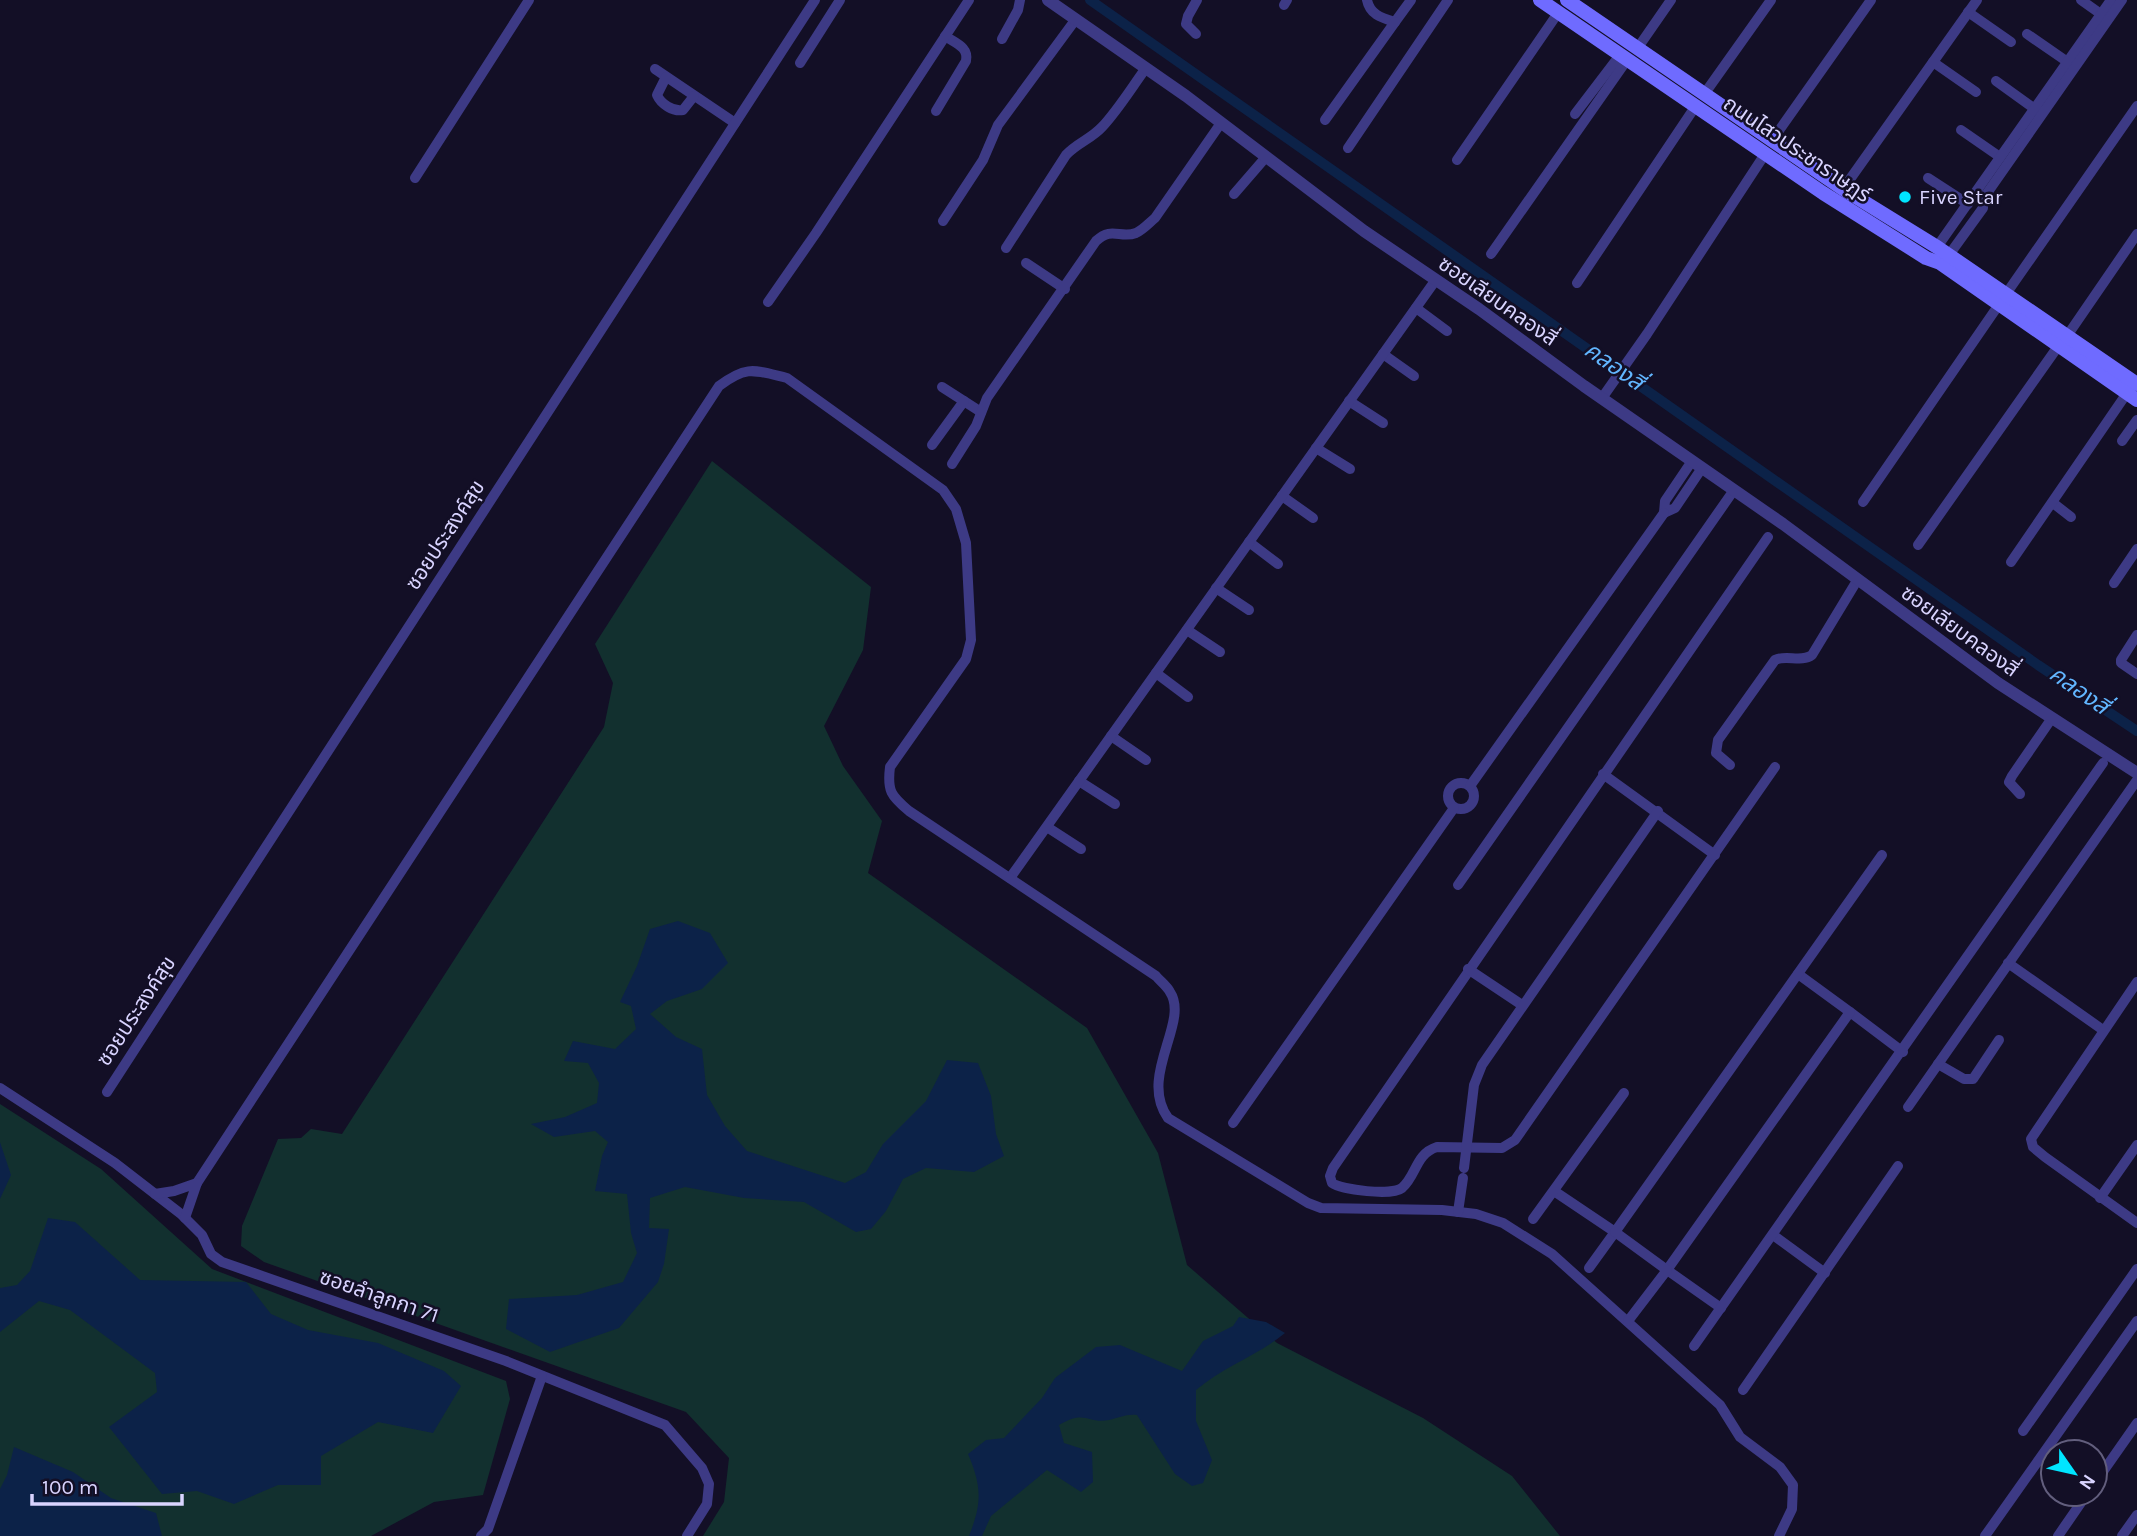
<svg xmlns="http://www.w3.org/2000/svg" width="2137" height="1536" viewBox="0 0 2137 1536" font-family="Karla,'Noto Sans Thai',sans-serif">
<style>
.green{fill:#12302f}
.water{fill:#0c2248}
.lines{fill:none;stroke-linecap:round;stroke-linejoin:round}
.canal{stroke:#0c2248;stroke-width:10}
.minor{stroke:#3d3a85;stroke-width:10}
.tertiary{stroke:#3d3a85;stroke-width:12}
.secondary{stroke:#6f6bff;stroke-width:14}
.poi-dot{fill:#00e5ff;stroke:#130f26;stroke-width:2.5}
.labels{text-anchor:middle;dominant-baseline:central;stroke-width:5;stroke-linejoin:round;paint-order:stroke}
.street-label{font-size:21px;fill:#d9d4ff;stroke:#130f26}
.poi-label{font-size:21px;fill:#d9d4ff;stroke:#130f26;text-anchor:start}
.water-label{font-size:23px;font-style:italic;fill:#62b6ff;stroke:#130f26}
</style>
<rect width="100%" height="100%" fill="#130f26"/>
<g class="green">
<path d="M712 461 871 587 863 650 824 726 843 766 882 821 868 873 1087 1028 1158 1153 1187 1265 1277 1343 1423 1418 1512 1476 1560 1536H703L724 1502 729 1458 686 1412 264 1262 241 1246 242 1226 278 1139 301 1138 311 1129 342 1134 604 727 613 683 595 644Z"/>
<path d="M0 1104 101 1169 212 1269 506 1381 510 1399 483 1495 434 1502 371 1536H0Z"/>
</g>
<g class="water">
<path d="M678 921 710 933 728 963 702 989 667 1001 650 1014 676 1037 702 1049 707 1095 725 1126 747 1151 845 1183 866 1172 883 1144 926 1101 947 1060 978 1063 991 1096 996 1134 1004 1156 974 1172 926 1168 903 1179 886 1211 871 1229 856 1232 804 1202 744 1198 685 1187 650 1198 649 1228 669 1229 664 1264 658 1282 619 1328 550 1352 506 1329 509 1299 577 1295 623 1282 637 1253 631 1233 627 1194 595 1191 602 1156 608 1142 595 1131 554 1137 531 1124 565 1117 597 1103 599 1083 588 1063 564 1061 573 1041 615 1049 636 1029 631 1006 620 1002 637 966 650 929Z"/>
<path d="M0 1142 11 1175 0 1199Z"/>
<path d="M48 1218 75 1222 140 1280 246 1282 271 1314 308 1330 378 1343 444 1371 461 1386 433 1433 378 1422 321 1456V1485H278L234 1504 197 1491 162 1494 109 1427 157 1392 155 1373 70 1310 39 1301 0 1332V1288L17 1285 30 1271Z"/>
<path d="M1239 1317 1266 1322 1285 1333C1257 1356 1224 1366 1196 1390V1421L1212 1460 1203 1483 1192 1486 1175 1474 1137 1415C1125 1414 1119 1418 1109 1420 1087 1424 1086 1409 1059 1425L1064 1443 1092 1452 1093 1482 1081 1492 1047 1470 991 1516 982 1536H969C982 1503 982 1487 968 1454L986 1440 1004 1438 1042 1398 1055 1378 1096 1347 1120 1345 1182 1371 1203 1341 1233 1326Z"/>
<path d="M14 1447 73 1472 111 1498 156 1513 162 1536H0V1489L7 1475Z"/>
</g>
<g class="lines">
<path class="canal" d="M1090 0 2038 665 2137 731"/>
<g class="minor">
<path d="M1367 0C1370 15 1382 18 1395 22L1411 0"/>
<path d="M2081 0 2105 17"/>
<path d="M1284 5 1287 0"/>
<path d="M1968 12 2011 42"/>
<path d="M1196 34 1186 24 1188 16 1197 0"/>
<path d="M2027 34 2072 65"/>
<path d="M1002 39 1018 10 1020 0"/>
<path d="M1637 49 1671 0"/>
<path d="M1933 62 1976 92"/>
<path d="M800 63 840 0"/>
<path d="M655 69 735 123"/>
<path d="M666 77 657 95C661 104 673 112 683 110L694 96"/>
<path d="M1996 81 2039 112"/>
<path d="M1705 93 1771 0"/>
<path d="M936 111 966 61C969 47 955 43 945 36"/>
<path d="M1575 114 1620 55"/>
<path d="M1325 120 1395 22"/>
<path d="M1961 130 2000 157"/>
<path d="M1773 139 1871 0"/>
<path d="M1348 148 1448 0"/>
<path d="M1457 160 1558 13"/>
<path d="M415 178 529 0"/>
<path d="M1928 178 1968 204"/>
<path d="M1843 189 1977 0"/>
<path d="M1234 194 1266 157"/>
<path d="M943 221 983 160 998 125 1076 19"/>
<path d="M1937 247 2111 0"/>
<path d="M1006 248 1066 155C1077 143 1091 139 1102 127 1118 110 1132 87 1146 68"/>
<path d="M1491 254 1627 60"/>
<path d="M1949 255 1983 208V199L2122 0"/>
<path d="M1026 263 1065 289"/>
<path d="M1577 283 1695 107"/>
<path d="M2006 294 2137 106"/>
<path d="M768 302 816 233 969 0"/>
<path d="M1416 308 1447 331"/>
<path d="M2067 336 2137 234"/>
<path d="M1383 354 1414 376"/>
<path d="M942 387 981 412"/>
<path d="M1602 398 1647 334 1765 154"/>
<path d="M1349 401 1383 423"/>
<path d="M2122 441 2137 420"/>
<path d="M932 445 964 401"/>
<path d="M1316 448 1350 469"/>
<path d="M1692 461 1665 501 1664 513 1675 508 1702 468"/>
<path d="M952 464 976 426 987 398 1096 241C1112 226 1120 239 1136 233 1143 230 1149 223 1155 218L1221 123"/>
<path d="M1282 496 1313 518"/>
<path d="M1863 502 2000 303"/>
<path d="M2053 503 2071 517"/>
<path d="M1768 537 1333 1168 1330 1176 1332 1183C1342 1190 1392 1196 1402 1188 1417 1175 1415 1154 1437 1147L1502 1148 1515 1140 1775 767"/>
<path d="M1249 542 1278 564"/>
<path d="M1918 545 2059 345"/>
<path d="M2011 562 2127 393"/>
<path d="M2114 583 2137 549"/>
<path d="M1216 588 1249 610"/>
<path d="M1187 630 1220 652"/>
<path d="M2137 635 2121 660V663L2137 674"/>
<path d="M1156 673 1188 697"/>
<path d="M1111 736 1146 760"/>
<path d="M1730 765 1716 753 1718 740 1775 660C1786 654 1801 663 1812 655L1858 579"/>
<path d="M1603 774 1715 855"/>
<path d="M1079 781 1115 804"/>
<circle cx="1461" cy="796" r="13"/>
<path d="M1470 786 1664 513"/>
<path d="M2020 794 2009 782 2012 776 2052 718"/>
<path d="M1047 827 1081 849"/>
<path d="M1010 878 1435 281"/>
<path d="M1458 885 1734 490"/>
<path d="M2008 963 2103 1030"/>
<path d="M1468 969 1522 1005"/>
<path d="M2137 982 2031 1139 2033 1147 2045 1157 2137 1223"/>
<path d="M1850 1012 1903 1052"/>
<path d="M1938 1064 1964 1079H1973L1999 1040"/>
<path d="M0 1088 115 1163 181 1214 202 1235 211 1254 222 1262 506 1361 665 1425 702 1468 709 1484 707 1504 687 1536"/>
<path d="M107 1092 815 0"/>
<path d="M1908 1107 2137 780"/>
<path d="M1233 1123 1454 808"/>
<path d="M1464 1168 1474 1085 1482 1065 1658 811"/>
<path d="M197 1183 719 386C747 365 754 370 787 378L943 490 956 509 966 543 971 640 966 659 890 767C887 791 891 796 909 811L1156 976C1160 981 1167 986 1170 992 1190 1022 1138 1076 1168 1118L1308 1203 1321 1208 1442 1210 1476 1214 1503 1223 1552 1254 1720 1405 1740 1437 1780 1467 1793 1485 1792 1509 1779 1536"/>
<path d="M1554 1191 1615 1232 1589 1268"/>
<path d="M155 1194 174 1191 197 1183 185 1218"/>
<path d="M2100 1198 2137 1145"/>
<path d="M1458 1212 1463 1178"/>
<path d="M1533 1219 1624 1093"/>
<path d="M1773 1235 1825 1273"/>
<path d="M1721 1308 1667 1270 1850 1012 1798 974"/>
<path d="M1628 1321 1667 1270 1615 1232 1882 855"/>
<path d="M1694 1346 2103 763"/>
<path d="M1743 1390 1898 1166"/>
<path d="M2023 1431 2137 1269"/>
<path d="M2095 1483 2137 1423"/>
<path d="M481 1536 488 1529 542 1376"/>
<path d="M1985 1536 2137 1321"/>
<path d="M2058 1536 2087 1494"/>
<path d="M2122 1536 2137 1515"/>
</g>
<path class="tertiary" d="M1048 0 1186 96 1364 231 1479 309 1584 386 1783 524 1998 683 2137 773"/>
<g class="secondary">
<path d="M1540 0 1823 193 1926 258 1940 263 2137 400"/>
<path d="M1567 0 1843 189 1937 247 2137 384"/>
</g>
</g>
<circle class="poi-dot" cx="1905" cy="197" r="7"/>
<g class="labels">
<g class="street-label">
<text transform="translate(1797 149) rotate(34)">ถนนไสวประชาราษฎร์</text>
<text transform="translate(1498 301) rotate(35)">ซอยเลียบคลองสี่</text>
<text transform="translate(445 535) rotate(-57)">ซอยประสงค์สุข</text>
<text transform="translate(1960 631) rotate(36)">ซอยเลียบคลองสี่</text>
<text transform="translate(136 1011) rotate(-57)">ซอยประสงค์สุข</text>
<text transform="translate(379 1296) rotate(19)">ซอยลำลูกกา 71</text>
</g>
<g class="poi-label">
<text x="1919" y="197">Five Star</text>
</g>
<g class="water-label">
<text transform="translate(1614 366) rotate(35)">คลองสี่</text>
<text transform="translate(2079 690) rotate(35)">คลองสี่</text>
</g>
</g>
<g transform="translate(2074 1473) rotate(124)"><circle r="33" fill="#130f26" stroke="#625e7d" stroke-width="2"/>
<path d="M0-5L12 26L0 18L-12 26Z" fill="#00e5ff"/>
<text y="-10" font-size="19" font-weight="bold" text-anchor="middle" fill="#d9d4ff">N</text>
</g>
<path d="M32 1494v10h150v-10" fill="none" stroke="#d9d4ff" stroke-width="3.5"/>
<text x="42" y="1494" font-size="21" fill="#d9d4ff" stroke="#130f26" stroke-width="5" paint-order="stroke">100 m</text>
</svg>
